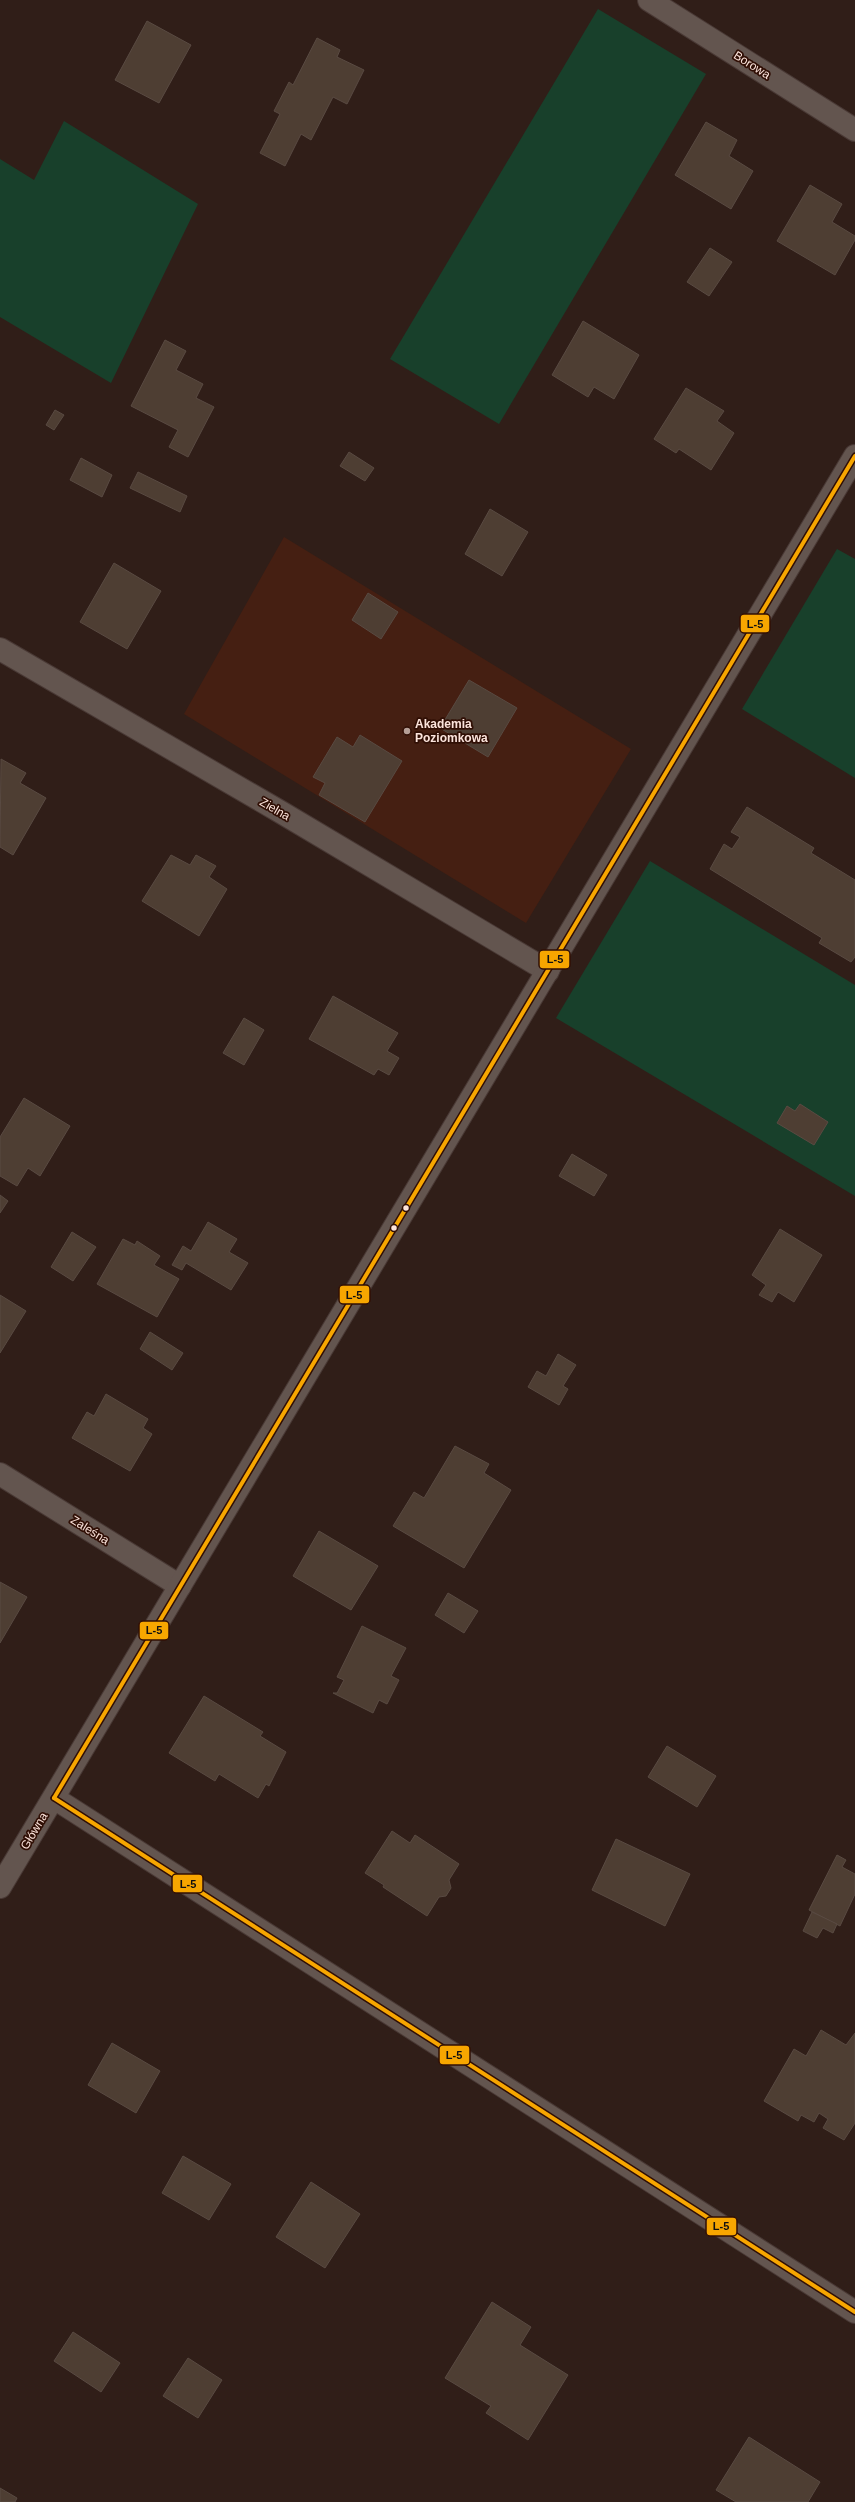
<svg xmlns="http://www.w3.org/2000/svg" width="855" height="2502" viewBox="0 0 855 2502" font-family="Arial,sans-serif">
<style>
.built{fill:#451f12}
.green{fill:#18402b}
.building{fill:#4e3e33;stroke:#594a42}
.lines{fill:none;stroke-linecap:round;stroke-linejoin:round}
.minor-casing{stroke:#493935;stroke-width:24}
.minor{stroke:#63554f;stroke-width:22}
.bus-1-casing{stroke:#300f05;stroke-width:7}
.bus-1{stroke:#f7a600;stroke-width:4}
.poi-dot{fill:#b59f97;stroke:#300f05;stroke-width:1.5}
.bus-dot{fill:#fce4dc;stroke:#300f05;stroke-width:1.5}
.labels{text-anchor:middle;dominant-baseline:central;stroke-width:3.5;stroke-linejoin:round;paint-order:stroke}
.street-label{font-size:12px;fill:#fce4dc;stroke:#300f05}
.poi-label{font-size:12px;font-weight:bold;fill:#fce4dc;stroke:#300f05;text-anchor:start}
.line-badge{stroke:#300f05;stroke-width:1.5}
.pale-badge-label{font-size:11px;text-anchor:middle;font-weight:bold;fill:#111}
</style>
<rect width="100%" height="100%" fill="#301e18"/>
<path class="built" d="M284 537 631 749 526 923 184 714Z"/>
<g class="green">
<path d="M598 9 706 74 499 424 390 359Z"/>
<path d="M64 121 198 204 111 383 0 317V159L34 180Z"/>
<path d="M837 549 855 559V778L742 709Z"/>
<path d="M650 861 855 985V1196L556 1018Z"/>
</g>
<g class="building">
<path d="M147 21 191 45 159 103 115 80Z"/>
<path d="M317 38 340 50 337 57 364 70 347 104 333 97 311 140 301 134 285 166 260 153 280 114 274 111 289 82 293 85Z"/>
<path d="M706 122 737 140 729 156 753 171 731 209 675 175Z"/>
<path d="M810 185 842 204 832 222 855 236V240L835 275 777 241Z"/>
<path d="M710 248 732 262 709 296 687 282Z"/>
<path d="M583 321 639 355 614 399 594 387 588 397 552 375Z"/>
<path d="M165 340 186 351 176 370 203 384 196 398 214 407 188 457 169 447 178 430 131 406Z"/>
<path d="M686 388 724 411 717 421 734 433 711 470 679 449 676 453 654 439Z"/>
<path d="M55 410 64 415 54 430 46 425Z"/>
<path d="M349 452 374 468 365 481 340 466Z"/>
<path d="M81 458 112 475 102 497 70 480Z"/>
<path d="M138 472 187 496 180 512 130 488Z"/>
<path d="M490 509 528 532 502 576 465 554Z"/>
<path d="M114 563 161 591 127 649 80 622Z"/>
<path d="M368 593 398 612 381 639 352 620Z"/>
<path d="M469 680 517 708 488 757 440 728Z"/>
<path d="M360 735 402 761 365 822 319 795 325 783 313 777 337 737 353 747Z"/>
<path d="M1 759 26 773 20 783 46 798 13 855 0 847Z"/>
<path d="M747 807 814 848 811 853 855 880V957L851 962 819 943 822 938 710 869 724 844 732 849 740 837 731 832Z"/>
<path d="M171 855 190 865 196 855 216 866 209 877 227 889 199 936 142 901Z"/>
<path d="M333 996 398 1033 387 1051 399 1058 389 1075 378 1069 374 1075 309 1039Z"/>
<path d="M244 1018 264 1030 244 1065 223 1053Z"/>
<path d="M24 1098 70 1126 40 1176 28 1168 17 1186 0 1176V1137Z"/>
<path d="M800 1104 828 1122 814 1145 777 1123 787 1106 795 1111Z"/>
<path d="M572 1154 607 1175 594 1196 559 1176Z"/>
<path d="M0 1195 8 1201 0 1213Z"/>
<path d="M208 1222 237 1239 229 1252 248 1263 231 1290 186 1263 182 1270 172 1265 183 1246 191 1251Z"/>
<path d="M780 1229 822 1255 794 1302 778 1292 772 1302 759 1295 766 1285 752 1275Z"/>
<path d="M72 1232 96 1247 73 1281 51 1267Z"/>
<path d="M123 1239 135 1245 137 1241 160 1256 154 1265 179 1279 157 1317 97 1284Z"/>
<path d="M0 1295 26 1311 0 1353Z"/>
<path d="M150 1332 183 1353 172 1370 140 1349Z"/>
<path d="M558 1354 576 1365 563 1386 568 1389 559 1405 528 1387 537 1371 546 1376Z"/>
<path d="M106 1394 148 1419 143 1428 152 1434 130 1471 72 1438 87 1412 94 1416Z"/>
<path d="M455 1446 489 1464 484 1473 511 1490 464 1568 393 1526 414 1492 424 1498Z"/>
<path d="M319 1531 378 1566 351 1610 293 1576Z"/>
<path d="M0 1582 27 1597 0 1643Z"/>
<path d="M448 1593 478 1611 464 1633 435 1615Z"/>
<path d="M362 1626 406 1648 391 1676 399 1680 387 1704 379 1700 373 1713 333 1693H337L344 1680 337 1677Z"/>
<path d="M204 1696 263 1732 260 1736 286 1752 269 1786 266 1784 258 1798 219 1774 215 1781 169 1753Z"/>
<path d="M667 1746 716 1776 697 1807 648 1777Z"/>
<path d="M392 1831 410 1843 415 1835 459 1864 449 1880 451 1888 446 1896 439 1897 427 1916 383 1887 384 1885 365 1873Z"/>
<path d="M616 1839 690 1874 665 1926 592 1890Z"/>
<path d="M837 1855 846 1860 842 1867 855 1874V1894L840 1926 809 1910Z"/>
<path d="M812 1912 837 1924 833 1933 823 1928 817 1938 803 1931Z"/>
<path d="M821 2030 846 2045 855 2033V2123L844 2140 823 2128 828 2119 819 2113 814 2122 801 2115 798 2121 764 2101 794 2049 806 2056Z"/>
<path d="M112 2043 160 2071 136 2113 88 2085Z"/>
<path d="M183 2156 231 2184 209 2220 162 2193Z"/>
<path d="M311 2182 360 2214 325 2268 276 2237Z"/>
<path d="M492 2302 531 2327 520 2345 568 2375 528 2440 486 2413 491 2406 445 2378Z"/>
<path d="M73 2332 120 2363 101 2392 54 2361Z"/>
<path d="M188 2358 222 2380 198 2418 163 2396Z"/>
<path d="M749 2437 820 2482 808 2502H736L716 2490Z"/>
<path d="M0 2488 17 2498 15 2502H0Z"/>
</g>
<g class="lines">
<g class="minor-casing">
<g id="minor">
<path d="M649 0 855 130"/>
<path d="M0 649 279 811 548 971"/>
<path d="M0 1474 180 1586"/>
<path d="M54 1798 855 2312"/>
<path d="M0 1887 855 456"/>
</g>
</g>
<use href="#minor" class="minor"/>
<g class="bus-1-casing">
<g id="bus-1">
<path d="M54 1798 855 456"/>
<path d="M54 1798 855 2312"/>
</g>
</g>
<use href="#bus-1" class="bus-1"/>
</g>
<circle class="poi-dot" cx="407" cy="731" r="4"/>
<g class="bus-dot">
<circle cx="406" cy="1208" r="3.5"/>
<circle cx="394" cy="1228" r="3.5"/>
</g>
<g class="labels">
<g class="street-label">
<text transform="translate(752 65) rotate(32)">Borowa</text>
<text transform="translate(275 809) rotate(30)">Zielna</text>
<text transform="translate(90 1530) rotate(32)">Zaleśna</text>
<text transform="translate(34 1831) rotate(-59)">Główna</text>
</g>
<g class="poi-label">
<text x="415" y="724">Akademia<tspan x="415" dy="14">Poziomkowa</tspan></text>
</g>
</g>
<g class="line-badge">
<rect x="740" y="614" width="30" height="19" rx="4" fill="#f7a600"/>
<rect x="539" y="950" width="31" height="19" rx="4" fill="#f7a600"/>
<rect x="339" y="1285" width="31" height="19" rx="4" fill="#f7a600"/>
<rect x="139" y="1621" width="30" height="19" rx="4" fill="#f7a600"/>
<rect x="172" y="1874" width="31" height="19" rx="4" fill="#f7a600"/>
<rect x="439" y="2045" width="31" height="20" rx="4" fill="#f7a600"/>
<rect x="706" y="2217" width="31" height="19" rx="4" fill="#f7a600"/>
</g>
<g class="pale-badge-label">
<text x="755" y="628">L-5</text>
<text x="555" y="963">L-5</text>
<text x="354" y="1299">L-5</text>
<text x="154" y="1634">L-5</text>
<text x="188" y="1888">L-5</text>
<text x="454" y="2059">L-5</text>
<text x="721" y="2230">L-5</text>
</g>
</svg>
